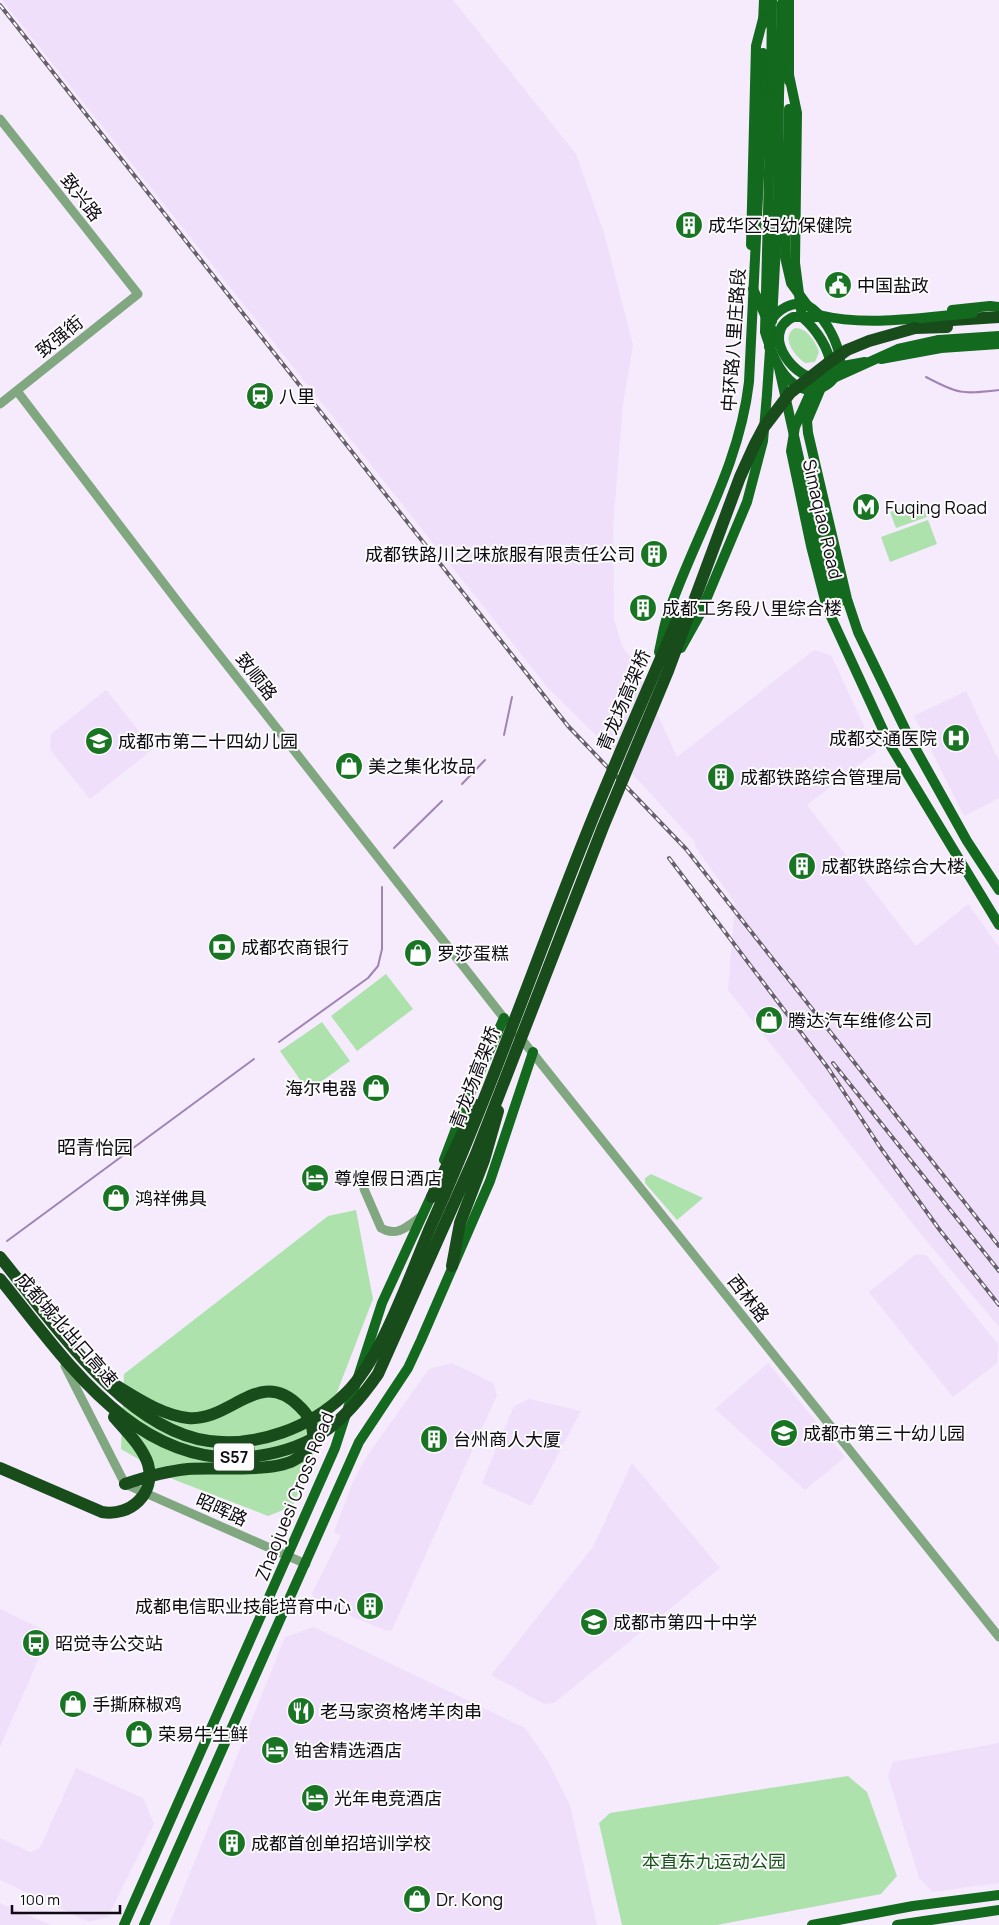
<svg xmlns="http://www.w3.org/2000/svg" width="999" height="1925" viewBox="0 0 999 1925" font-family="Manrope,'Noto Sans SC',sans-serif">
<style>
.built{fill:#efdffb}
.green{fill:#ade2ad}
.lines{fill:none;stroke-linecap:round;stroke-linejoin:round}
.stream{stroke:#a084b4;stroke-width:2}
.minor{stroke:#80a780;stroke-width:9}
.major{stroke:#13691e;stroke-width:10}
.highway{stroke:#184c1b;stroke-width:12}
.rail-casing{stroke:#67606c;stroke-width:4}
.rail{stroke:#fcfcfc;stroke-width:2;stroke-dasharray:5.5;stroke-linecap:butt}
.major-bridge{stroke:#13691e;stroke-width:10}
.highway-bridge{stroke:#184c1b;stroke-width:12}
.labels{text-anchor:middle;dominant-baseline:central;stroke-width:4;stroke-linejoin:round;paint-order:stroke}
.shield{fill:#fcfcfc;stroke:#555258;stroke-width:1}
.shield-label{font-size:16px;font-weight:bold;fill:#0e0912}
.street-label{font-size:18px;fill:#0e0912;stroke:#fcfcfc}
.poi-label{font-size:18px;fill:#0e0912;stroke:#fcfcfc;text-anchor:start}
.park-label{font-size:18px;fill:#18521d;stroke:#fcfcfc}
.neighbourhood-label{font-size:19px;fill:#0e0912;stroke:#fcfcfc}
</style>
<rect width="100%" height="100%" fill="#f5ebfc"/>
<g class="built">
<path d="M2 0H453L576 154 604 233 633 345 623 404 613 526 614 620 623 648 632 659 677 757 814 650 831 655 876 752 807 805 916 946 968 904 999 947V1327L929 1244 728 990 735 903 695 846V842L604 743 548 688Z"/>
<path d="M106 690 153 749 90 799 50 749 51 734Z"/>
<path d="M966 691 999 761V798L964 816 914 716Z"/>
<path d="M915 1255H926L998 1344 997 1363 953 1397 869 1292Z"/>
<path d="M452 1363 493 1383 497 1395 392 1630 387 1631 315 1601 312 1593 341 1536 334 1532 354 1479 367 1456 429 1369Z"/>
<path d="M768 1363 845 1457 805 1490 715 1409Z"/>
<path d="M529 1399 581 1411 531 1506 482 1483 514 1406Z"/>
<path d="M632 1463 720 1568 554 1703 544 1704 491 1675 593 1547Z"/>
<path d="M0 1609 50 1633 0 1747Z"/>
<path d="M314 1627 525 1728 548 1761 570 1805 597 1925H169L285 1637Z"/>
<path d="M999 1743V1883L933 1892 919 1878 888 1776 893 1762Z"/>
<path d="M76 1768 143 1798 154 1824 108 1917 89 1922 0 1880V1838L30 1852 40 1848Z"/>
<path d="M0 1903 51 1925H0Z"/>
</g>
<g class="green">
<path d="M795 328C807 328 815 341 819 352L815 362 805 363C794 355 780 337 795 328Z"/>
<path d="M921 501 927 517 896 528 890 512Z"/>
<path d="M928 520 937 544 890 562 881 537Z"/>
<path d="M386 974 413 1009 357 1051 331 1016Z"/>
<path d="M322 1022 350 1061 308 1091 280 1051Z"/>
<path d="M651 1174 703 1198 677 1220 645 1183V1178Z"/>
<path d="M356 1210 373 1299 293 1506 268 1516 175 1480 121 1449 124 1374 328 1216Z"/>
<path d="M848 1776 867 1792 897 1876 881 1894 717 1925H622L599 1823 610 1813Z"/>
</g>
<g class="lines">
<g class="stream">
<path d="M926 377C960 395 962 394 999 390"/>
<path d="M504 735 512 697"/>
<path d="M462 784 485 760"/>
<path d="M394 848 442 801"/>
<path d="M279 1042 368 978 378 966 382 949V887"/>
<path d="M7 1241 254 1059"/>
</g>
<g class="minor">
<path d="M0 119 138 294 0 404"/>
<path d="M17 391 184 610 507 1022"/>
<path d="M519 1036 999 1637"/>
<path d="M364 1189 381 1228C397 1238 409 1225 422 1216"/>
<path d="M65 1366 125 1484 306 1564"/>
</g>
<g class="major">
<path d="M789 0V81"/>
<path d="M763 24 764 0"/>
<path d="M789 75 797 113 795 263 802 317H826"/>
<path d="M763 94V53"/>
<path d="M771 94 772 0"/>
<path d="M779 95 782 3"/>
<path d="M751 245 756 46 763 19"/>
<path d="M753 289 778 343"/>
<path d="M952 310 990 306 999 307"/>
<path d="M793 317H802C816 329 830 349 831 368L821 378C799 384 757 335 793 317Z"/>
<path d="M939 340 999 336"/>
<path d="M881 359 941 348 999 344"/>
<path d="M832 368 865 362"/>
<path d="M826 376 807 421 808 433 847 599 858 632 909 737 967 841 999 890"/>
<path d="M816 380 795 427 791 451 811 546 827 608 890 745 999 925"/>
<path d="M823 528 841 601"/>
<path d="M681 648 700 614 747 502 763 441 767 394"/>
<path d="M444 1160 463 1110 504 1018"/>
<path d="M124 1925 335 1448 382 1303 434 1190"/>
<path d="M144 1925 359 1442 408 1368 421 1340 490 1181 533 1052"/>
<path d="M812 1925 913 1906 999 1895"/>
<path d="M897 1925 999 1910"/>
</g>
<g class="highway">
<path d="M937 321 999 317"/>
<path d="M915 328 947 327"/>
<path d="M432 1197 476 1105"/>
<path d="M452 1266 460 1223 484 1160 498 1111"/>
<path d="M110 1382C134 1396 160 1415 188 1418 231 1422 259 1366 299 1406 307 1413 314 1425 313 1436 312 1446 305 1454 296 1459 275 1473 216 1467 188 1469 167 1471 146 1477 125 1484"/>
</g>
<g class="rail-casing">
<g id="rail">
<path d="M0 5 531 679 568 726 686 849 999 1246"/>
<path d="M669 858 828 1068 880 1147 939 1229 999 1305"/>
<path d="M833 1063 999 1271"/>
</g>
</g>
<use href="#rail" class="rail"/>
<g class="major-bridge">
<path d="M789 109 785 257 791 283 807 305"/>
<path d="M819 315C868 327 923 317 973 313"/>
<path d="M772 321 778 207 779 95"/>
<path d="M769 347C769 339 768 331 770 324 775 310 794 299 808 306 823 314 835 337 839 353 846 378 817 401 794 384 778 372 771 351 765 332L771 94"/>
<path d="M779 368 826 580 834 605"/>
<path d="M836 377 898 349 939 340"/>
<path d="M767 394 770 350"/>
<path d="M659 652C662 639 664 624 669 611 697 532 739 467 749 382L763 94"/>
</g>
<g class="highway-bridge">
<path d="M0 1257C50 1318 124 1430 209 1441 258 1447 310 1428 345 1394 381 1360 410 1275 430 1228 489 1096 536 959 590 825 619 753 651 682 681 611"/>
<path d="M0 1279C66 1360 138 1474 258 1456 317 1447 345 1421 378 1374L476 1154 603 827 668 671 740 477 755 444 764 427 790 393 827 364 847 350 869 341 915 328"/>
<path d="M0 1468 102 1512C130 1517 156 1494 148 1464 142 1446 126 1431 114 1417"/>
</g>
</g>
<defs>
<g id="building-disc" transform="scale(1.4375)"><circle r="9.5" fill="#197524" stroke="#fcfcfc"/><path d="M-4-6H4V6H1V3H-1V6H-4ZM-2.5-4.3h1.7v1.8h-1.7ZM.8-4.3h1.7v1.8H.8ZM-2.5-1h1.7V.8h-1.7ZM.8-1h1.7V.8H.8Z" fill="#fff"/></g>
<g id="civic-disc" transform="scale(1.4375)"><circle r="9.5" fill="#197524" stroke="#fcfcfc"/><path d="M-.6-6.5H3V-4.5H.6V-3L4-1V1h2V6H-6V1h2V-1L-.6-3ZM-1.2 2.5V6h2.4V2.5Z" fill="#fff"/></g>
<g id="station-disc" transform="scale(1.4375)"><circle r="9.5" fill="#197524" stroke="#fcfcfc"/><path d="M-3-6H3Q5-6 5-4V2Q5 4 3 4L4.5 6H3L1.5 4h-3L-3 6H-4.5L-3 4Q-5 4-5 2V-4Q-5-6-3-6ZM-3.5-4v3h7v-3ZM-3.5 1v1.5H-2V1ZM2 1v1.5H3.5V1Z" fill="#fff"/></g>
<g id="metro-disc" transform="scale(1.4375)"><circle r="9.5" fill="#197524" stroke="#fcfcfc"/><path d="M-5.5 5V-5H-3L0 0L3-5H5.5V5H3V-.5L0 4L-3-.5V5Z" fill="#fff"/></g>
<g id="hospital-disc" transform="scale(1.4375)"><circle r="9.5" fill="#197524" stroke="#fcfcfc"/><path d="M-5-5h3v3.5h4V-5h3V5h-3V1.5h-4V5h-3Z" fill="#fff"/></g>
<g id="school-disc" transform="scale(1.4375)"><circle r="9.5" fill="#197524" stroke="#fcfcfc"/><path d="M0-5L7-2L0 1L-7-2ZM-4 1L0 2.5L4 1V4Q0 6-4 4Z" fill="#fff"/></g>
<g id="shop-disc" transform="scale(1.4375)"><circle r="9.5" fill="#197524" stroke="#fcfcfc"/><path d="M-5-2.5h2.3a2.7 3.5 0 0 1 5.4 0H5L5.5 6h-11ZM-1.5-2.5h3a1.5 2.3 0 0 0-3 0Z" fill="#fff"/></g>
<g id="bank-disc" transform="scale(1.4375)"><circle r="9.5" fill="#197524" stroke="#fcfcfc"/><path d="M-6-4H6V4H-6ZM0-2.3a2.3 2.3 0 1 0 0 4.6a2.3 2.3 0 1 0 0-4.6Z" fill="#fff"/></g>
<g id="hotel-disc" transform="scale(1.4375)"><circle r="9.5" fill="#197524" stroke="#fcfcfc"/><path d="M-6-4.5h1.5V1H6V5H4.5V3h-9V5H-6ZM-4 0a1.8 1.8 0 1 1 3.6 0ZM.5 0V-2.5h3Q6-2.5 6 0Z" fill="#fff"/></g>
<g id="bus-disc" transform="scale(1.4375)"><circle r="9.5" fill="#197524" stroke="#fcfcfc"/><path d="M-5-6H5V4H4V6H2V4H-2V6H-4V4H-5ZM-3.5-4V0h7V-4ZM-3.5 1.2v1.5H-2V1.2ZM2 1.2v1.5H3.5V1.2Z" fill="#fff"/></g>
<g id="restaurant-disc" transform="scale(1.4375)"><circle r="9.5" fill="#197524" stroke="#fcfcfc"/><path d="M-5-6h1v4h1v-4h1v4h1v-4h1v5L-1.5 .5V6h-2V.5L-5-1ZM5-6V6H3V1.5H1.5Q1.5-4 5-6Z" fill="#fff"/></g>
</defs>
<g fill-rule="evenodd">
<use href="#building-disc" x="689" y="225"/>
<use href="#civic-disc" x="838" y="285"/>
<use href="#station-disc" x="260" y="396"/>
<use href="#metro-disc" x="866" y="507"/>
<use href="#building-disc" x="654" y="554"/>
<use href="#building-disc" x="643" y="608"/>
<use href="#hospital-disc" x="956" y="738"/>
<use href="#school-disc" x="99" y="741"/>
<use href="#shop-disc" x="349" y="766"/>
<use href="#building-disc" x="721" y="777"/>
<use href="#building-disc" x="802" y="866"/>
<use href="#bank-disc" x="222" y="947"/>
<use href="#shop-disc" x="418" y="953"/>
<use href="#shop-disc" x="769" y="1020"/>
<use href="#shop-disc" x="376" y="1088"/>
<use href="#hotel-disc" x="315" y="1178"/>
<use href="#shop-disc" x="116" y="1198"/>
<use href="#school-disc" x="784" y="1433"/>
<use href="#building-disc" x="434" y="1439"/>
<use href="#building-disc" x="370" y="1606"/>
<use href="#school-disc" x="594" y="1622"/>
<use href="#bus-disc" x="36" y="1643"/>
<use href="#shop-disc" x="73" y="1704"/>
<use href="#restaurant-disc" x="301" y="1711"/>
<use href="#shop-disc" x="139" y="1734"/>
<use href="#hotel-disc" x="275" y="1750"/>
<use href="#hotel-disc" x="315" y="1798"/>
<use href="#building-disc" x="232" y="1843"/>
<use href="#shop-disc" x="417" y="1899"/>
</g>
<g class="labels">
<rect class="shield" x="214" y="1443.5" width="40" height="27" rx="4"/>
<g class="shield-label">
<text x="234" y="1457">S57</text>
</g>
<g class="street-label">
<text transform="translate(82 197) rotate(52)">致兴路</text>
<text transform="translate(59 336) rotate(-39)">致强街</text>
<text transform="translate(733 340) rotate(-86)">中环路八里庄路段</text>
<text transform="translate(823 519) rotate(77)">Simaqiao Road</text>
<text transform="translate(257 676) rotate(52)">致顺路</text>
<text transform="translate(623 700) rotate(-67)">青龙场高架桥</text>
<text transform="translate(474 1077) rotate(-69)">青龙场高架桥</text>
<text transform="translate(749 1298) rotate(52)">西林路</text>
<text transform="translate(67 1329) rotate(49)">成都城北出口高速</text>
<text transform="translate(294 1496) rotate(-68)">Zhaojuesi Cross Road</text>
<text transform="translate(222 1509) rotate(24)">昭晖路</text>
</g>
<g class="poi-label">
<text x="708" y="225">成华区妇幼保健院</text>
<text x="857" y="285">中国盐政</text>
<text x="279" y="396">八里</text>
<text x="885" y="507">Fuqing Road</text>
<text x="635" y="554" text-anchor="end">成都铁路川之味旅服有限责任公司</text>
<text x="662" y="608">成都工务段八里综合楼</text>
<text x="937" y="738" text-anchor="end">成都交通医院</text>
<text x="118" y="741">成都市第二十四幼儿园</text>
<text x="368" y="766">美之集化妆品</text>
<text x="740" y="777">成都铁路综合管理局</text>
<text x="821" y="866">成都铁路综合大楼</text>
<text x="241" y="947">成都农商银行</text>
<text x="437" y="953">罗莎蛋糕</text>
<text x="788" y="1020">腾达汽车维修公司</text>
<text x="357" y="1088" text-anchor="end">海尔电器</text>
<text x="334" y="1178">尊煌假日酒店</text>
<text x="135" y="1198">鸿祥佛具</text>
<text x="803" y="1433">成都市第三十幼儿园</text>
<text x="453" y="1439">台州商人大厦</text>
<text x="351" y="1606" text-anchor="end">成都电信职业技能培育中心</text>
<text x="613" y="1622">成都市第四十中学</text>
<text x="55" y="1643">昭觉寺公交站</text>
<text x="92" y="1704">手撕麻椒鸡</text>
<text x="320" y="1711">老马家资格烤羊肉串</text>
<text x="158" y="1734">荣易牛生鲜</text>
<text x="294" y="1750">铂舍精选酒店</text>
<text x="334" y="1798">光年电竞酒店</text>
<text x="251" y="1843">成都首创单招培训学校</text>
<text x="436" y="1899">Dr. Kong</text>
</g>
<g class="park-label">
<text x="714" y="1861">本直东九运动公园</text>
</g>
<g class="neighbourhood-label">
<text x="95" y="1147">昭青怡园</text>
</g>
</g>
<path d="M12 1905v8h108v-8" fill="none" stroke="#0e0912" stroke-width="2.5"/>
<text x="20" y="1905" font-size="15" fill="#0e0912" stroke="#fcfcfc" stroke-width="4" paint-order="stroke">100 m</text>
</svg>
